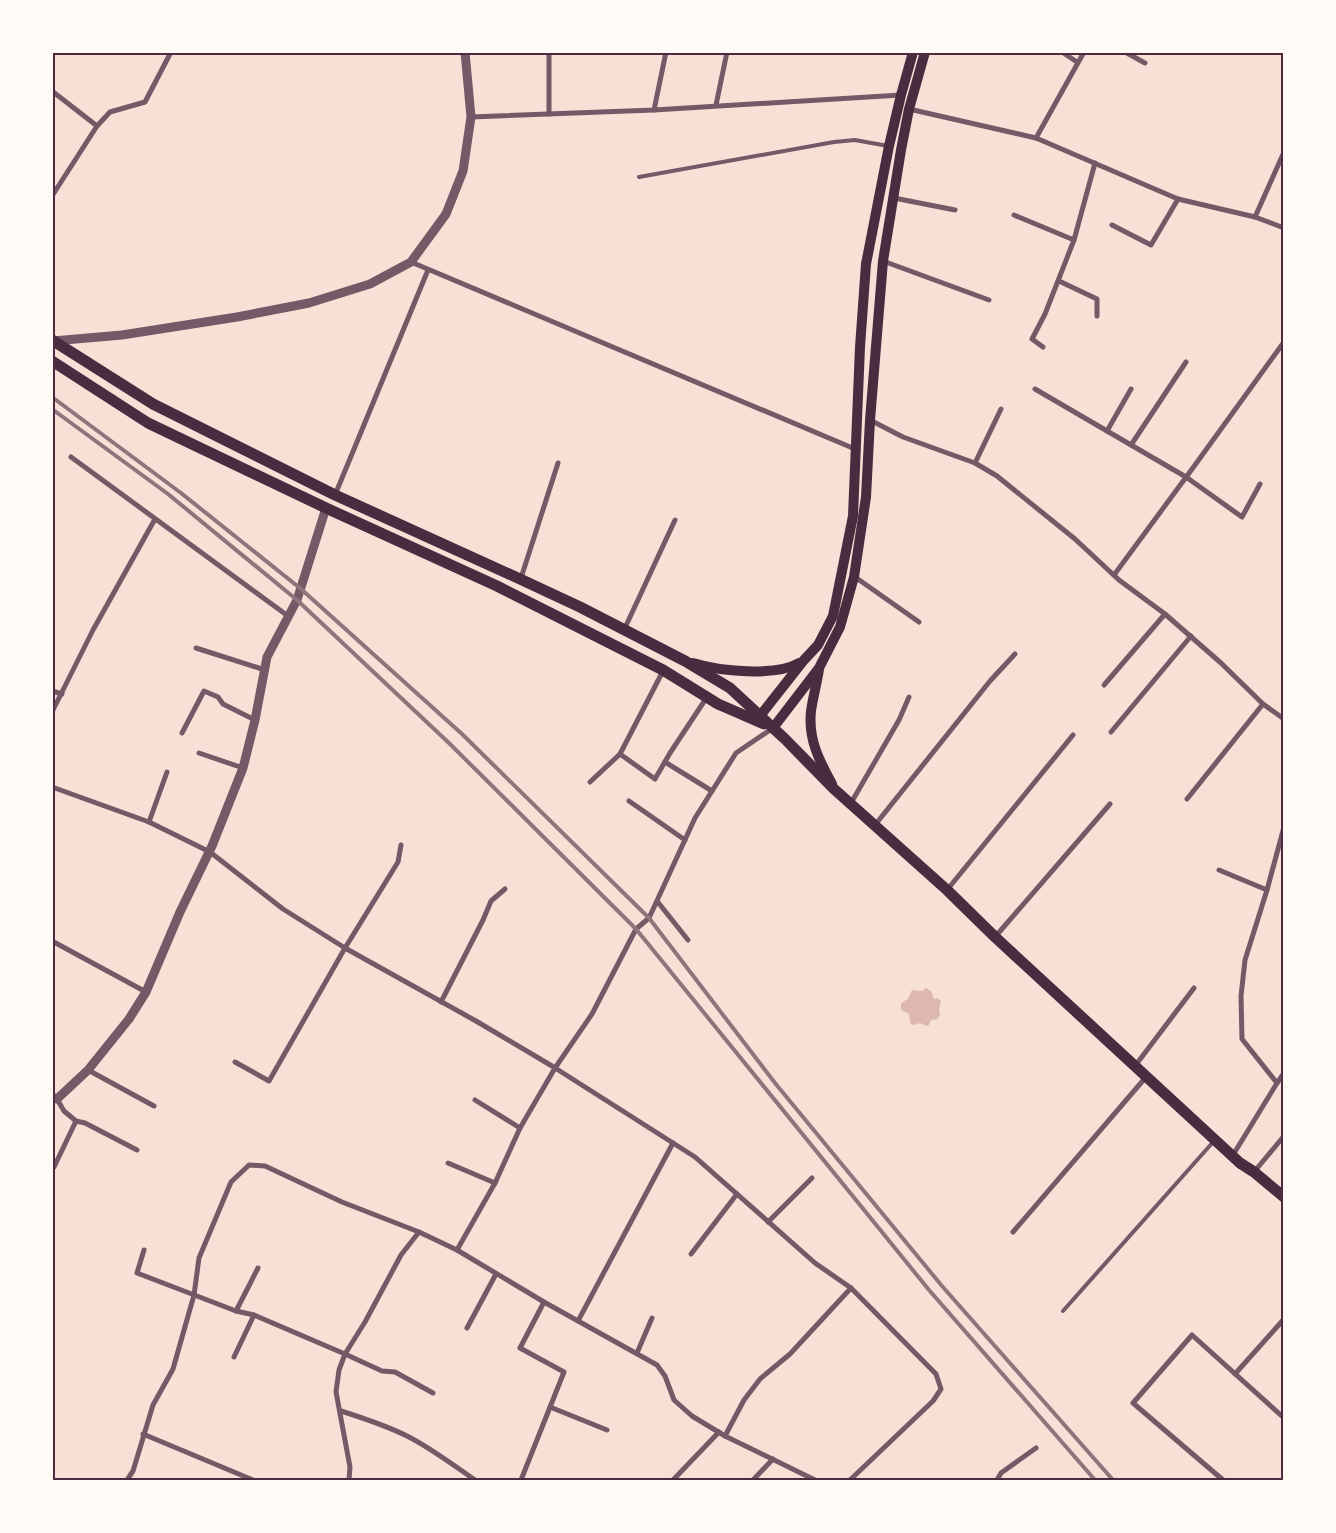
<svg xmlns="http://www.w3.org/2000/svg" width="1336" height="1533" viewBox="0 0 1336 1533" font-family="'Work Sans',sans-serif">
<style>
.water{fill:#dcb8b0}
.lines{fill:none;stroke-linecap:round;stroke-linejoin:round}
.service{stroke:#755966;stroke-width:4}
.minor{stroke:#755966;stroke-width:5}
.tertiary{stroke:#755966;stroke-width:9}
.secondary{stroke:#4a2c40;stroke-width:10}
.primary{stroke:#4a2c40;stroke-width:11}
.rail{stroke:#8f747c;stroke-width:4}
.neatline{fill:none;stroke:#4a2c40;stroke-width:2}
</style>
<rect width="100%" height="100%" fill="#f7e1d7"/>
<path class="water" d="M926 988 931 991 934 999 938 998 941 1001 939 1009 940 1015 937 1019 931 1020 929 1025 926 1026 920 1023 914 1025 910 1023 909 1014 901 1010V1003L908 999 912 990 922 991Z"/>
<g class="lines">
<g class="service">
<path d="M639 177 834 142 855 140 888 146"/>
<path d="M1063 1311 1214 1141"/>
</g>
<g class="minor">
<path d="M1062 52 1077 62"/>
<path d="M1125 52 1145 63"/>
<path d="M52 91 97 126"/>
<path d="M716 105 727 52"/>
<path d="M909 109 1036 138 1178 199 1255 217 1284 228"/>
<path d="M654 110 666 52"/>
<path d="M549 114V52"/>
<path d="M471 117 654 110 901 95"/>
<path d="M1036 138 1084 52"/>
<path d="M52 196 97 126 110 112 145 102 171 52"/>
<path d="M894 198 955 210"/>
<path d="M1014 215 1074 240"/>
<path d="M1255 217 1284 152"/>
<path d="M1112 225 1151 245 1178 199"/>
<path d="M883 261 989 300"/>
<path d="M411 262 855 449"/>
<path d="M1059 281 1097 299V316"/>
<path d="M1043 347 1032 339 1045 314 1074 240 1095 163"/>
<path d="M1035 389 1186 477 1242 517 1260 484"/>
<path d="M870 420 903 437 975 463 997 476 1075 539 1119 580 1165 614 1221 663 1263 704 1284 719"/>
<path d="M1107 431 1131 389"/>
<path d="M1131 445 1186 362"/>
<path d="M71 457 288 616"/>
<path d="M975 463 1001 409"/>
<path d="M335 495 428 270"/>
<path d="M1114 575 1195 465 1284 342"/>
<path d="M855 577 919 622"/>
<path d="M521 578 558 463"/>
<path d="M624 630 675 520"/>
<path d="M196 648 265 670"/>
<path d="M663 671 620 754 655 779 670 753 707 697"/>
<path d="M1104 685 1165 614"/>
<path d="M52 691 62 694"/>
<path d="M52 712 93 630 155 519"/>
<path d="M1111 732 1191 636"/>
<path d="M182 733 204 691 218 697 223 704 255 720"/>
<path d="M199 753 243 768"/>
<path d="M665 762 712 791"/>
<path d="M590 782 620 754"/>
<path d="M52 787 149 822 210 852 283 909 345 948 476 1021 552 1066 695 1157 815 1263 851 1288 936 1374 941 1389 933 1401 850 1480"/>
<path d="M1187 799 1263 704"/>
<path d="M629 801 685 840"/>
<path d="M851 803 899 720 909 697"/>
<path d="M149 822 167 772"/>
<path d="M875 825 990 681 1015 654"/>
<path d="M1219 870 1267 890"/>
<path d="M947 890 1073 735"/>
<path d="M657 901 688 940"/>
<path d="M995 937 1110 804"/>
<path d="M52 941 146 992"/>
<path d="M441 1002 483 920 491 901 505 889"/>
<path d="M235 1062 269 1081 345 948 398 862 401 845"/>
<path d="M1135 1066 1194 988"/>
<path d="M88 1070 154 1106"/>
<path d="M1277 1083 1284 1073"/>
<path d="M57 1099 64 1111 76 1121 85 1123 137 1150"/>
<path d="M475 1100 520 1128"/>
<path d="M1233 1155 1277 1083 1242 1039 1241 996 1245 960 1267 890 1284 827"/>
<path d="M448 1163 495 1183"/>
<path d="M54 1167 76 1121"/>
<path d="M1254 1172 1284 1136"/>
<path d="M768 1222 812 1178"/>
<path d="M1013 1232 1146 1077"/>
<path d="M144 1250 137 1273 236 1311 254 1315 345 1354 382 1371 395 1372 433 1393"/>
<path d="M457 1250 544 1302 657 1365 665 1376 674 1400 692 1416 725 1436 815 1480"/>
<path d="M691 1254 737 1194"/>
<path d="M52 1302V1315"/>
<path d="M236 1311 258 1268"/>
<path d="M578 1321 673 1143"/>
<path d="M467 1328 496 1274"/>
<path d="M637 1353 652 1318"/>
<path d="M234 1357 254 1315"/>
<path d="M1235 1374 1284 1319"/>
<path d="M550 1407 607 1430"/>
<path d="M341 1411C363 1418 385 1425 407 1436 431 1448 453 1465 475 1480"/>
<path d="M143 1434 253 1480"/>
<path d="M725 1436 744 1400 760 1379 790 1354 851 1288"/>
<path d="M127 1480 133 1471 153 1405 173 1369 194 1295 199 1258 231 1182 249 1165 265 1166 342 1202 419 1232"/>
<path d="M349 1480 350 1467 336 1392 339 1370 345 1354 365 1322 401 1255 419 1232 457 1250 495 1183 520 1128 555 1068 592 1014 636 929 649 918 695 818 736 753 773 728"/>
<path d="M521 1480 564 1372 520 1348 544 1302"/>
<path d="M673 1480 719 1432"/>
<path d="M753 1480 773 1459"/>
<path d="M997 1480 1001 1473 1036 1448"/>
<path d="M1223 1480 1133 1403 1192 1335 1284 1418"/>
</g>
<g class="tertiary">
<path d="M52 342 53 341 122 335 237 317 309 303 370 284 411 262 446 214 463 171 471 117 465 52"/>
<path d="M52 1097 57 1099 88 1070 129 1019 146 992 180 912 212 846 243 768 255 720 267 657 297 600 326 508"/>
</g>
<g class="secondary">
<path d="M693 663C719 671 775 677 799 663"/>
<path d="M819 669C817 683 813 697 811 711 808 739 819 760 832 784"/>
<path d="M760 716 804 660 818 645 833 616 853 516 860 347 866 264 889 146 901 95 913 52"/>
<path d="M773 728 819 668 840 627 854 577 866 497 870 420 883 261 901 150 909 109 925 52"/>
</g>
<g class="primary">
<path d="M52 340 153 404 335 495 520 579 580 607 685 661 730 688 785 739 834 789 947 890 995 937 1240 1163 1254 1172 1284 1197"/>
<path d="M52 361 148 423 326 508 497 586 663 670 718 704 764 724"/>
</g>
<g class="rail">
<path d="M52 397 181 493 301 589 462 734 649 918 775 1083 942 1286 1113 1480"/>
<path d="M52 409 168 494 297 600 450 744 636 929 929 1290 1095 1480"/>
</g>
</g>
<rect width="1336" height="1533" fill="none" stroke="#fffaf5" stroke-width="108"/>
<rect x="54" y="54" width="1228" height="1425" class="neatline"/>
</svg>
